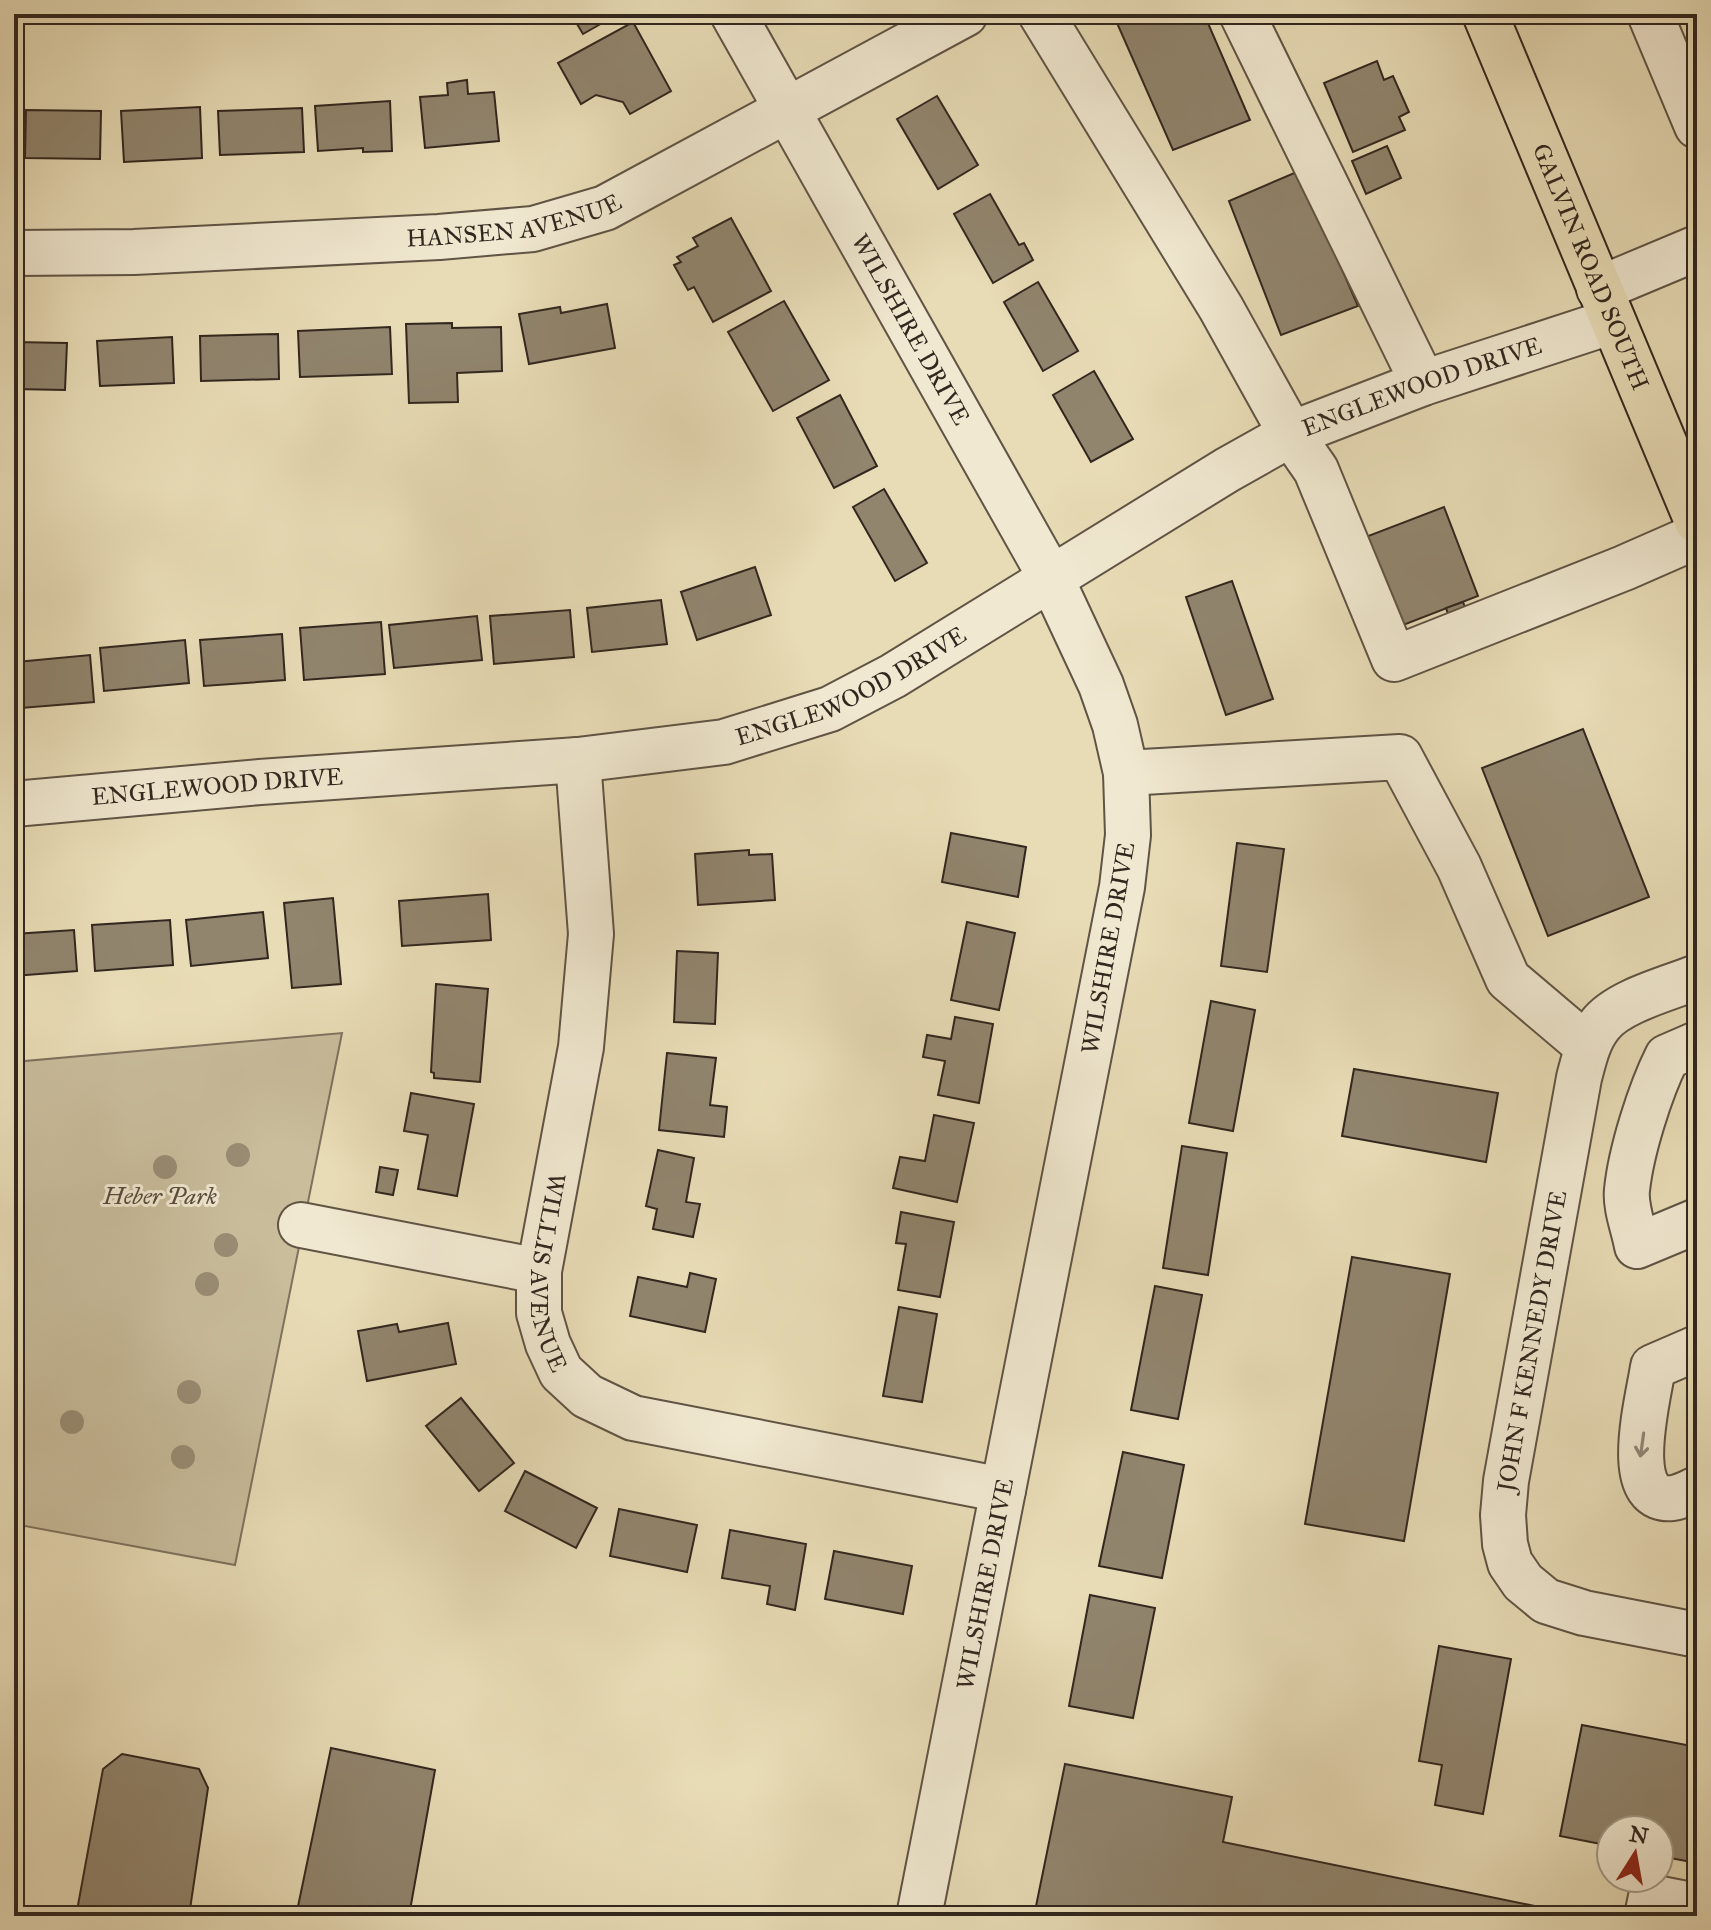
<svg xmlns="http://www.w3.org/2000/svg" width="1711" height="1930" viewBox="0 0 1711 1930" font-family="'IM FELL Great Primer',serif">
<style>
.green{fill:#c9bd9c;stroke:#7e725e;stroke-width:2}
.building{fill:#91856e;stroke:#32271f;stroke-width:2}
.lines{fill:none;stroke-linecap:round;stroke-linejoin:round}
.minor-casing{stroke:#605445;stroke-width:48}
.major-casing{stroke:#32271f;stroke-width:48}
.minor{stroke:#f0e8d0;stroke-width:44}
.major{stroke:#e8dcb6;stroke-width:44}
.tree{fill:#998d74}
.oneway{stroke:#918878}
.labels{text-anchor:middle;dominant-baseline:central;stroke-width:6;stroke-linejoin:round;paint-order:stroke}
.street-label{font-size:24px;fill:#32271f;stroke:#f0e8d0}
.park-label{font-size:24px;font-style:italic;fill:#584c3e;stroke:#f0e8d0}
</style>
<rect width="100%" height="100%" fill="#e8dcb6"/>
<filter id="stains"><feTurbulence type="fractalNoise" baseFrequency=".0025" numOctaves="4"/><feColorMatrix values="0 0 0 0 .2 0 0 0 0 .09 0 0 0 0 .02 0 0 0 .5 -.17"/></filter>
<radialGradient id="worn" r=".72"><stop offset=".6" stop-color="#630" stop-opacity="0"/><stop offset="1" stop-color="#630" stop-opacity=".3"/></radialGradient>
<path class="green" d="M342 1033 235 1565 14 1524V1062Z"/>
<g class="building">
<path d="M571 14H618L583 34Z"/>
<path d="M1113 14H1204L1250 120 1173 150Z"/>
<path d="M633 22 671 91 630 114 623 102 596 95 581 104 558 63Z"/>
<path d="M1377 61 1384 80 1393 76 1409 112 1399 117 1405 130 1353 152 1324 83Z"/>
<path d="M467 80 468 94 494 92 499 141 425 148 420 97 448 95 447 83Z"/>
<path d="M937 96 978 165 938 189 897 119Z"/>
<path d="M390 101 392 151 363 152V148L318 151 315 106Z"/>
<path d="M200 107 202 158 124 162 121 111Z"/>
<path d="M302 108 304 152 220 155 218 111Z"/>
<path d="M26 110 101 111 100 159 25 158Z"/>
<path d="M1387 146 1401 178 1366 194 1352 161Z"/>
<path d="M1299 171 1358 306 1281 335 1229 201Z"/>
<path d="M990 194 1019 245 1024 243 1033 260 993 283 954 214Z"/>
<path d="M731 218 771 291 713 322 694 287 688 290 674 265 681 262 677 257 698 246 693 238Z"/>
<path d="M1038 282 1078 351 1043 371 1004 302Z"/>
<path d="M784 301 829 380 773 411 728 332Z"/>
<path d="M607 304 615 348 529 364 519 314 560 307 561 313Z"/>
<path d="M452 323V328L501 327 502 371 457 373 458 402 409 403 406 324Z"/>
<path d="M390 327 392 374 300 377 298 331Z"/>
<path d="M278 334 279 379 201 381 200 336Z"/>
<path d="M172 337 174 383 100 386 97 341Z"/>
<path d="M14 342 67 343 65 390 14 389Z"/>
<path d="M1094 371 1133 439 1091 462 1053 395Z"/>
<path d="M840 395 877 466 834 488 797 418Z"/>
<path d="M884 489 927 563 895 581 853 507Z"/>
<path d="M1444 507 1478 596 1398 627 1363 538Z"/>
<path d="M755 567 771 615 697 640 681 592Z"/>
<path d="M1232 581 1273 699 1226 715 1186 597Z"/>
<path d="M661 600 667 644 592 652 587 608Z"/>
<path d="M1463 602 1471 622 1453 628 1446 608Z"/>
<path d="M570 610 574 657 494 664 490 616Z"/>
<path d="M477 616 482 660 394 668 389 625Z"/>
<path d="M381 622 385 674 304 680 300 628Z"/>
<path d="M282 634 285 680 204 686 200 640Z"/>
<path d="M185 640 189 683 104 691 100 648Z"/>
<path d="M90 655 94 702 21 708 17 662Z"/>
<path d="M1583 729 1649 897 1548 936 1482 768Z"/>
<path d="M951 833 1026 847 1018 897 942 882Z"/>
<path d="M1237 843 1284 849 1267 972 1221 966Z"/>
<path d="M749 850V855L772 854 775 900 698 905 695 854Z"/>
<path d="M488 894 491 940 402 946 399 901Z"/>
<path d="M333 898 341 984 292 988 284 903Z"/>
<path d="M263 912 268 958 191 966 186 920Z"/>
<path d="M170 920 173 965 95 971 92 925Z"/>
<path d="M967 922 1015 933 999 1010 951 1000Z"/>
<path d="M74 930 77 971 14 976V934Z"/>
<path d="M677 951 718 953 715 1024 674 1022Z"/>
<path d="M436 984 488 989 480 1082 434 1078V1073L431 1072Z"/>
<path d="M1211 1001 1255 1010 1233 1131 1189 1123Z"/>
<path d="M955 1017 993 1024 979 1103 938 1095 945 1061 923 1057 927 1035 951 1039Z"/>
<path d="M667 1053 716 1058 710 1105 727 1107 724 1137 659 1130Z"/>
<path d="M1354 1069 1498 1093 1486 1162 1342 1136Z"/>
<path d="M411 1093 474 1104 457 1196 418 1189 428 1135 404 1131Z"/>
<path d="M934 1115 974 1123 957 1202 893 1188 900 1157 925 1161Z"/>
<path d="M1182 1146 1227 1153 1208 1275 1163 1268Z"/>
<path d="M658 1150 694 1158 686 1202 700 1204 693 1237 653 1229 657 1209 646 1206Z"/>
<path d="M380 1167 398 1170 393 1195 376 1192Z"/>
<path d="M901 1212 954 1222 940 1297 898 1290 906 1244 896 1243Z"/>
<path d="M1352 1257 1450 1274 1404 1541 1305 1524Z"/>
<path d="M690 1273 716 1279 705 1332 630 1316 638 1277 687 1287Z"/>
<path d="M1155 1286 1202 1295 1178 1419 1131 1410Z"/>
<path d="M899 1307 937 1314 922 1402 883 1396Z"/>
<path d="M448 1323 456 1364 367 1381 358 1331 397 1324 399 1332Z"/>
<path d="M461 1398 514 1463 479 1491 426 1426Z"/>
<path d="M1123 1452 1184 1465 1162 1578 1099 1566Z"/>
<path d="M525 1471 597 1508 576 1548 505 1511Z"/>
<path d="M619 1509 697 1525 687 1572 610 1556Z"/>
<path d="M730 1530 806 1544 795 1610 767 1604 770 1586 722 1578Z"/>
<path d="M834 1551 912 1566 903 1614 825 1599Z"/>
<path d="M1090 1595 1155 1608 1133 1718 1069 1706Z"/>
<path d="M1439 1646 1511 1659 1483 1814 1435 1805 1442 1765 1419 1761Z"/>
<path d="M1582 1725 1697 1747V1863L1659 1856V1830H1611V1846L1560 1836Z"/>
<path d="M331 1748 435 1770 409 1916H296Z"/>
<path d="M122 1754 199 1769 208 1788 189 1916H76L103 1769Z"/>
<path d="M1065 1764 1232 1797 1223 1842 1583 1916H1034Z"/>
</g>
<g class="lines">
<g class="minor-casing">
<g id="minor">
<path id="s1" d="M733 14 1051 578 1101 685 1115 725 1126 773 1128 835 1122 887 919 1916"/>
<path d="M1041 14 1221 308 1291 434 1316 470 1394 659 1624 568 1697 536"/>
<path d="M1242 14 1423 383"/>
<path d="M1650 14 1697 126"/>
<path id="s2" d="M14 253 134 252 439 237 533 229 605 208 965 14"/>
<path d="M1599 289 1697 248"/>
<path id="s3" d="M578 760 591 934 581 1047 539 1271V1313L548 1344 561 1372 587 1396 633 1418 1003 1490"/>
<path d="M1126 773 1400 757 1459 867 1508 979 1587 1046"/>
<path id="s4" d="M14 804 260 782 578 760 724 742 830 709 893 676 1227 470 1291 434 1423 383 1613 321"/>
<path d="M1697 977C1670 988 1618 1001 1600 1025 1588 1040 1584 1059 1579 1078L1506 1481 1503 1515 1505 1544 1510 1563 1523 1582 1546 1601 1584 1613 1697 1635"/>
<path d="M1697 1044 1667 1057C1650 1091 1631 1151 1627 1190 1625 1207 1634 1229 1637 1246L1697 1221"/>
<path d="M301 1225 539 1271"/>
<path d="M1697 1348 1653 1367C1649 1396 1619 1505 1673 1498 1681 1497 1690 1492 1697 1489"/>
<path d="M1647 1916 1651 1897 1697 1906"/>
</g>
</g>
<g class="major-casing">
<g id="major">
<path id="s5" d="M1485 14 1697 521"/>
</g>
</g>
<use href="#minor" class="minor"/>
<use href="#major" class="major"/>
</g>
<g class="tree">
<circle cx="238" cy="1155" r="12"/>
<circle cx="165" cy="1167" r="12"/>
<circle cx="226" cy="1245" r="12"/>
<circle cx="207" cy="1284" r="12"/>
<circle cx="189" cy="1392" r="12"/>
<circle cx="72" cy="1422" r="12"/>
<circle cx="183" cy="1457" r="12"/>
</g>
<defs><path id="oneway-shaft" d="M-6 0H5M1.5-3L5.5 0L1.5 3" fill="none" stroke-width="1.6" stroke-linecap="round" stroke-linejoin="round" transform="scale(2)"/></defs>
<use class="oneway" href="#oneway-shaft" transform="translate(1642 1445) rotate(98)"/>
<g class="labels">
<g class="street-label">
<text stroke="none"><textPath href="#s2" startOffset="502">HANSEN AVENUE</textPath></text>
<text stroke="none"><textPath href="#s5" startOffset="274">GALVIN ROAD SOUTH</textPath></text>
<text stroke="none"><textPath href="#s1" startOffset="362">WILSHIRE DRIVE</textPath></text>
<text stroke="none"><textPath href="#s4" startOffset="1500">ENGLEWOOD DRIVE</textPath></text>
<text stroke="none"><textPath href="#s4" startOffset="852">ENGLEWOOD DRIVE</textPath></text>
<text stroke="none"><textPath href="#s4" startOffset="204">ENGLEWOOD DRIVE</textPath></text>
<text transform="translate(1108 948) rotate(-80)">WILSHIRE DRIVE</text>
<text stroke="none"><textPath href="#s3" startOffset="518">WILLIS AVENUE</textPath></text>
<text transform="translate(1532 1341) rotate(-80)">JOHN F KENNEDY DRIVE</text>
<text transform="translate(985 1584) rotate(-79)">WILSHIRE DRIVE</text>
</g>
<g class="park-label">
<text x="160" y="1196">Heber Park</text>
</g>
</g>
<rect width="1711" height="1930" fill="none" stroke="#e8dcb6" stroke-width="48"/>
<rect x="16" y="16" width="1679" height="1898" fill="none" stroke="#32271f" stroke-width="4"/>
<rect x="24" y="24" width="1663" height="1882" fill="none" stroke="#32271f" stroke-width="2"/>
<g transform="translate(1635 1854) rotate(11)"><circle r="38" fill="#f0e8d0" stroke="#a49b89" stroke-width="2"/>
<path d="M0-6L14 30L0 20L-14 30Z" fill="#8f2418"/>
<text y="-12" font-size="22" font-weight="bold" text-anchor="middle" fill="#32271f">N</text>
</g>
<rect width="100%" height="100%" filter="url(#stains)"/>
<rect width="100%" height="100%" fill="url(#worn)"/>
</svg>
